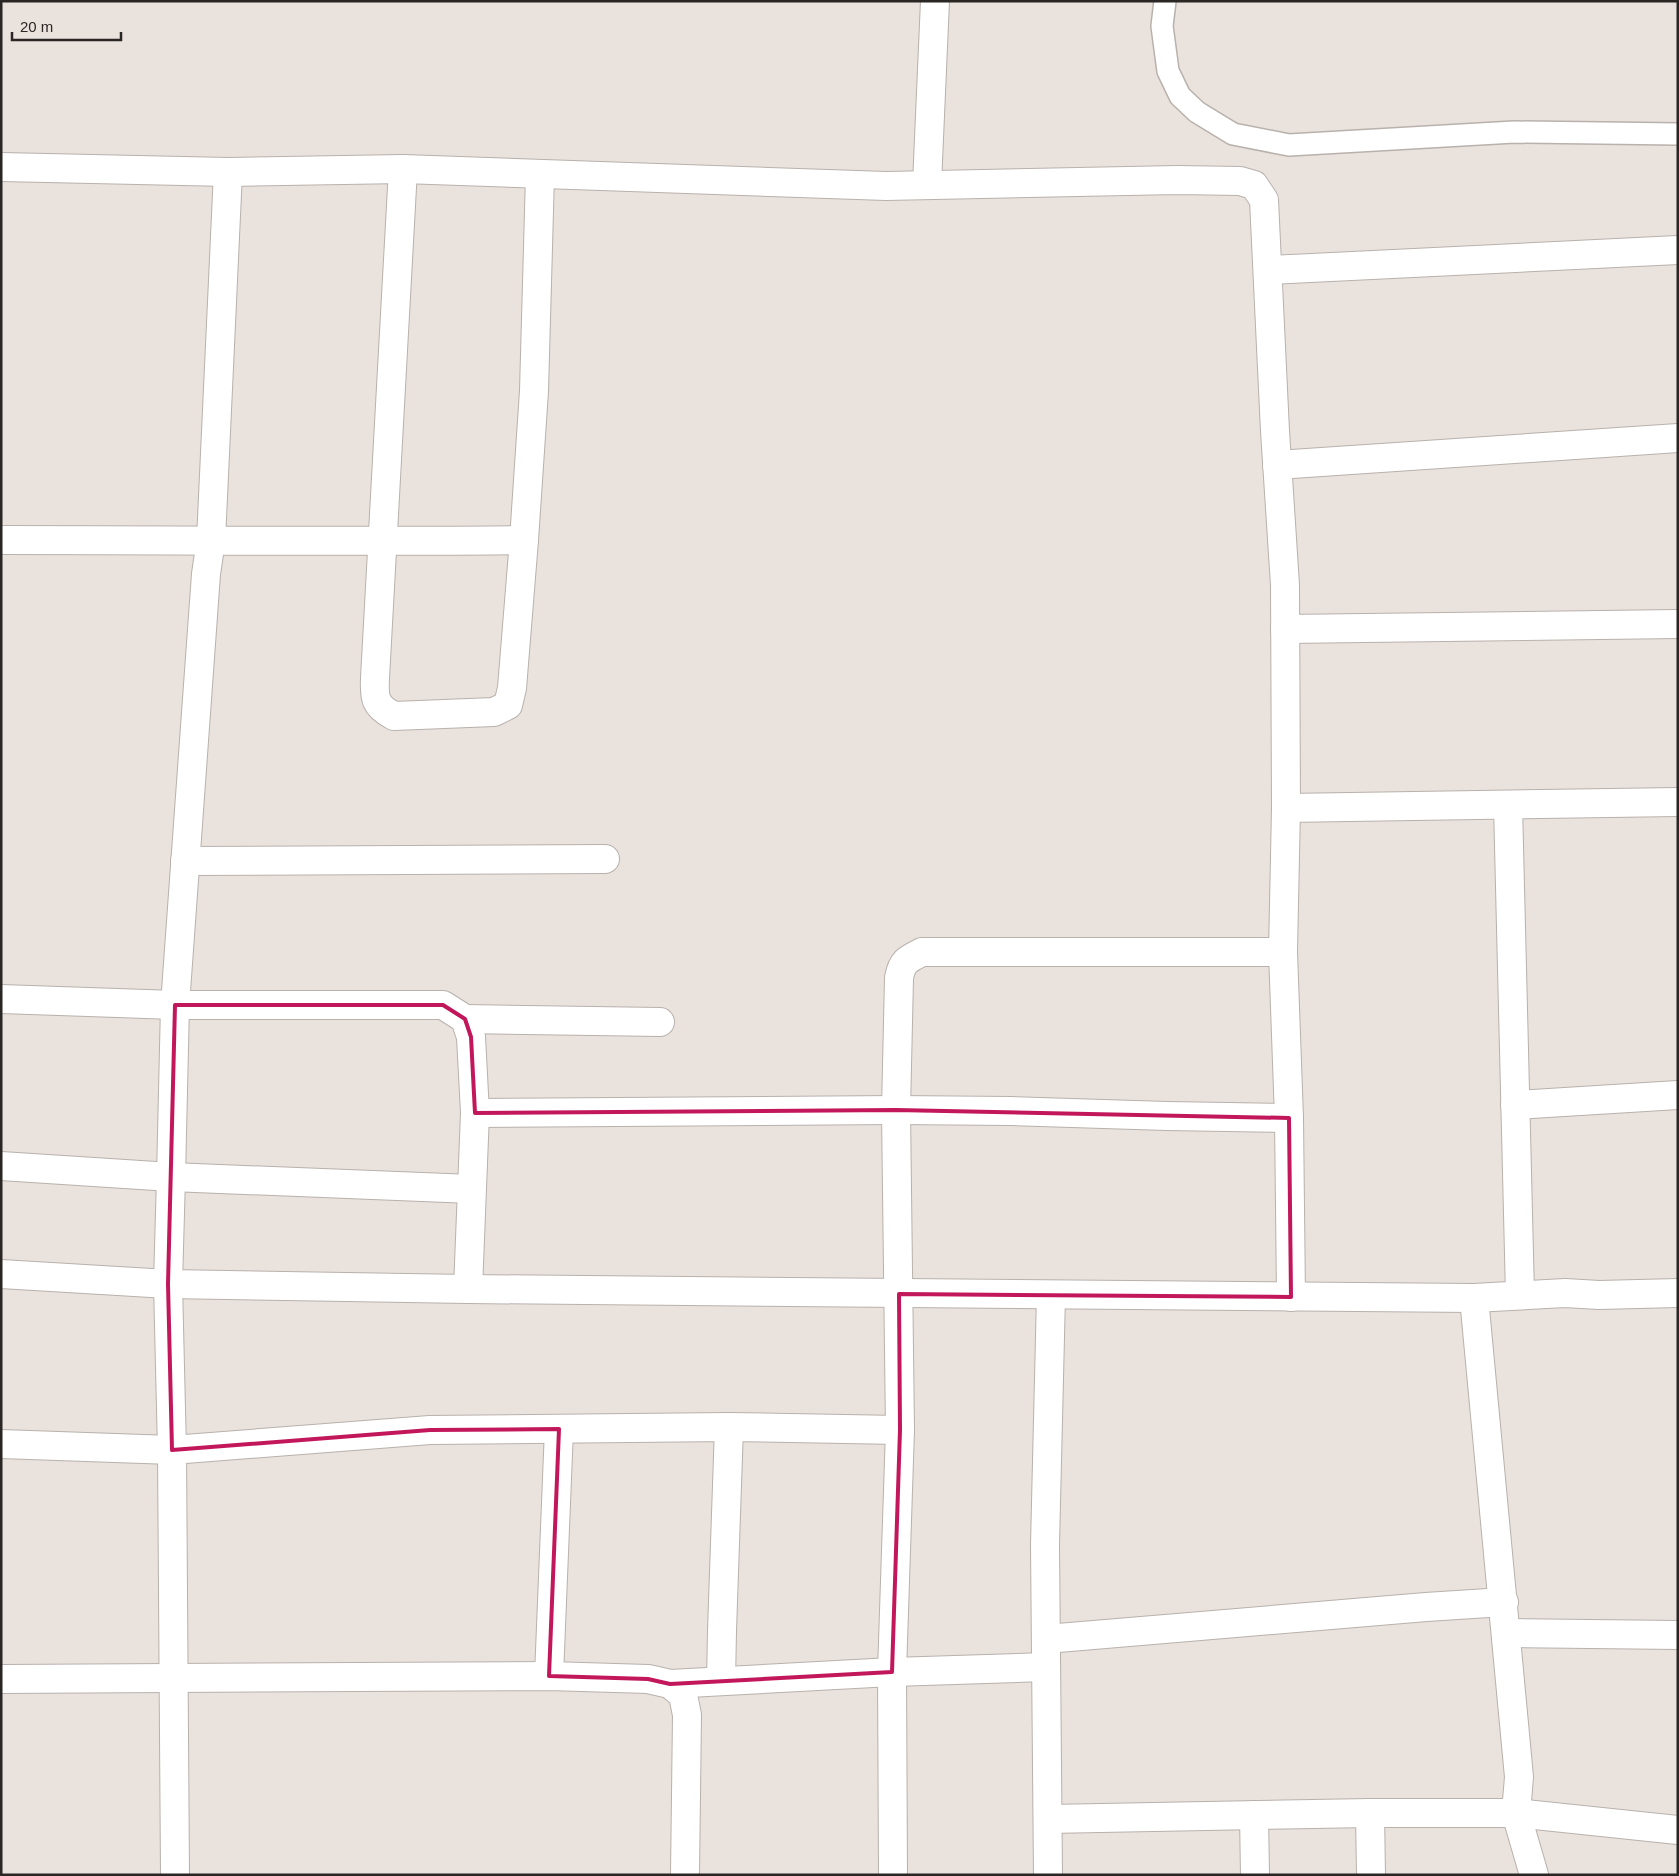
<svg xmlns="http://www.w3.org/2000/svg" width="1679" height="1876" viewBox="0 0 1679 1876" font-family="Arial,sans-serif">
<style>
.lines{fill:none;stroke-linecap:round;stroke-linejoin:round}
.lane-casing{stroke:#b8b1ac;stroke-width:24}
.street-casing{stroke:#b8b1ac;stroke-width:30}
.lane{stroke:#fff;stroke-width:21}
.street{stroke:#fff;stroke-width:28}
.marked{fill:none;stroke:#c2185b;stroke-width:4;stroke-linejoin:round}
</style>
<rect width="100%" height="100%" fill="#eae2dd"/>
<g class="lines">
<g class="lane-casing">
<path id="lane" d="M1165 1 1162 26 1168 71 1180 96 1197 112 1233 134 1289 145 1514 132 1678 134"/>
</g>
<g class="street-casing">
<g id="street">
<path d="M1 167 228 172 403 169 886 186 1177 180 1240 181 1254 185 1264 200 1275 431 1285 585 1286 808 1283 952 1289 1118 1291 1297"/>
<path d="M403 169 375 678C374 699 375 706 394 716L494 712 508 705 512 688 524 540 534 391 540 175"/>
<path d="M927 184 935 1"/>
<path d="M1268 270 1678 250"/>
<path d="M1277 465 1678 438"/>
<path d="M1 540C176 540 350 542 524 540"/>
<path d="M1285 629 1678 624"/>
<path d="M1508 805 1520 1295"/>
<path d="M1286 808 1678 802"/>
<path d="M185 861 605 859"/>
<path d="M1 999 175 1005H443L465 1019 471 1037 475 1113 468 1289"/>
<path d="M465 1019 660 1022"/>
<path d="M1515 1105 1678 1095"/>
<path d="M475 1113 896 1110 1011 1111 1167 1116 1289 1118"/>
<path d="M1 1166 171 1177 472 1189"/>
<path d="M1 1274 168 1284 468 1289 1474 1298 1565 1293 1599 1295 1678 1293"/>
<path d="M1 1444 172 1450 430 1430 729 1427 900 1430"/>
<path d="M1506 1633 1678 1635"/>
<path d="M1046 1639 1426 1607 1504 1602"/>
<path d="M549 1676 559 1429"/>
<path d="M1 1679 549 1676 648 1679 670 1684 683 1695 687 1715 685 1875"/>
<path d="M721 1681 722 1631 729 1427"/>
<path d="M670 1684 892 1672 1046 1667"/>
<path d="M1370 1813 1371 1875"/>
<path d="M1254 1815 1255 1875"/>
<path d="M1048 1819 1370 1813H1516L1519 1777 1474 1298"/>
<path d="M175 1875 172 1450 168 1284 171 1177 175 1005 206 574 211 540 228 172"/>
<path d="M893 1875 892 1672 900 1430 896 1110 899 978C902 961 908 959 922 952H1283"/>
<path d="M1048 1875 1045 1545 1051 1295"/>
<path d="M1534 1875 1516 1813 1678 1830"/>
</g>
</g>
<use href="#lane" class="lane"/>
<use href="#street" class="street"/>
</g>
<path class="marked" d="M175 1005H443L465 1019 471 1037 475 1113 896 1110 1289 1118 1291 1297 899 1294 900 1430 892 1672 670 1684 648 1679 549 1676 559 1429 430 1430 172 1450 168 1284Z"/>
<rect width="1679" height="1876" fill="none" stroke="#292624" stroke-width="5"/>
<path d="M12 32v8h109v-8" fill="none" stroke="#292624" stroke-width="2.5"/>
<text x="20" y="32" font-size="15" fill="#292624" stroke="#eae2dd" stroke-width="4" paint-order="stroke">20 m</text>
</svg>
